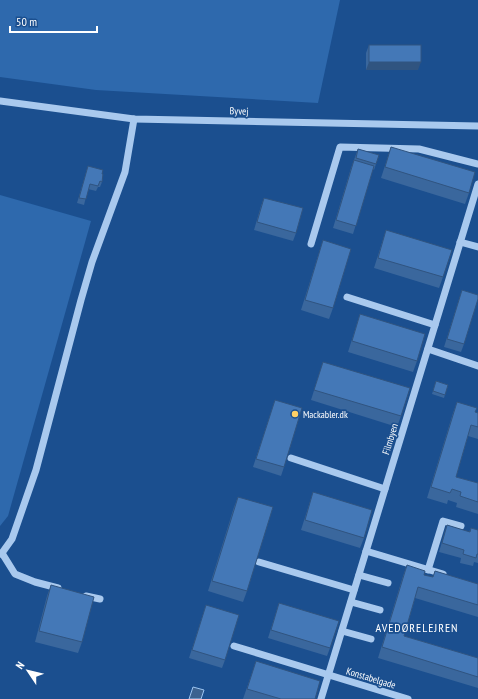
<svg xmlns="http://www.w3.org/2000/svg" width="478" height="699" viewBox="0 0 478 699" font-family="'PT Sans Narrow',sans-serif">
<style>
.green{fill:#2e69ad}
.water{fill:#3c6290;stroke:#9cc4f0}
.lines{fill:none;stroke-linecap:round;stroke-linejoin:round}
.minor{stroke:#a9c9ee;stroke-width:7}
.wall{fill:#3a679d}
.shaded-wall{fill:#305480}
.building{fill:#4478b7;stroke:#305480}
.poi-dot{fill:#ffd166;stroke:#1b4f8f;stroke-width:1.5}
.labels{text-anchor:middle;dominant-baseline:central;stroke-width:3.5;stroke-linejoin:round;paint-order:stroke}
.street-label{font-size:10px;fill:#fff;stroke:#1b4f8f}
.poi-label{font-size:10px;fill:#fff;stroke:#1b4f8f;text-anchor:start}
.quarter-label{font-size:12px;letter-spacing:1px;fill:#fff;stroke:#1b4f8f}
</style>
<rect width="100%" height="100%" fill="#1b4f8f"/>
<g class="green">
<path d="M0 0H340L318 103 96 90 0 77Z"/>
<path d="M0 195 91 221 8 516 0 526Z"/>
</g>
<path class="water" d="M193 687 204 690 201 699H189Z"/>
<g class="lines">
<g class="minor">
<path d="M0 101 134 119 478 126"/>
<path d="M460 242 478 247"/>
<path d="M311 244 340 147 419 149 478 164"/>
<path d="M347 297 435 325"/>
<path d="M428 349 478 366"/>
<path d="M291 458 385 489"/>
<path d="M366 551 443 574"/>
<path d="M2 553 15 574 35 582 58 588"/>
<path d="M0 554 2 553 12 539 36 470 81 300 92 262 125 172 134 119"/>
<path d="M259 562 354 590"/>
<path d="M428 570 443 521 461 526"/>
<path d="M359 575 388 583"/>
<path d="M86 596 100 599"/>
<path d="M351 602 380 610"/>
<path d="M342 631 371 639"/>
<path d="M234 646 408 699"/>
<path d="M321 699 478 184"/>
</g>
</g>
<g class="wall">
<path d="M369 45 418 70H366V53Z"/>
<path d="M391 147 469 193 465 204 381 178Z"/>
<path d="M358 149 379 155 374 170 373 169 353 234 333 228 351 168Z"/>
<path d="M88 166 102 174V182L100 187H98L96 191 88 189 84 205 77 203Z"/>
<path d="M264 198 296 233 293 241 254 230 261 206Z"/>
<path d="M386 230 443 277 439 288 374 268Z"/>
<path d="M323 240 333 308 329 319 301 310Z"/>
<path d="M462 290 464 344 461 352 444 347Z"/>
<path d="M360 314 417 361 413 372 348 352Z"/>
<path d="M323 362 401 416 397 427 311 400Z"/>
<path d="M436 381 448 385 444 398 432 394Z"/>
<path d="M275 400 284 467 281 476 253 467Z"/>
<path d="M457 402 478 413V439L468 436 456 477 478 483V514L456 507 457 503 448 500 447 504 427 498 453 413Z"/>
<path d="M313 492 364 538 360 548 301 530Z"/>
<path d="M238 497 247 591 243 602 208 591 234 507Z"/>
<path d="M447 525 469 532 471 528 478 530V563L474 562 473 566 460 563 461 558 439 552Z"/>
<path d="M407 565 424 575 433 577 435 571 478 584V617L415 598 404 636 478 658V688L378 658 403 576Z"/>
<path d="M51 585 82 642 78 653 35 642 47 596Z"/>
<path d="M279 603 330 648 327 656 268 638Z"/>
<path d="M206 605 225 660 222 668 189 658Z"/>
<path d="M256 661 315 699H243Z"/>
</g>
<path class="shaded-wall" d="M369 62H421L418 70H366Z"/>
<g class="building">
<rect x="369" y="45" width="52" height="17"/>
<path d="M391 147 475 172 469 193 385 167Z"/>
<path d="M358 149 379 155 376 164 356 158Z"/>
<path d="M354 160 374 166 356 226 336 220Z"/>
<path d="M88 166 103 170 102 174H103L102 182 100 181 98 186 90 184 86 199 79 198Z"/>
<path d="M264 198 303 208 296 233 257 222Z"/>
<path d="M386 230 452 250 443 277 378 258Z"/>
<path d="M323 240 351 249 333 308 305 300Z"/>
<path d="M462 290 478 295V299L464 344 447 339Z"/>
<path d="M360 314 425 334 417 361 352 341Z"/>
<path d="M323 362 410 388 401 416 314 390Z"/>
<path d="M436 381 448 385 445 395 433 391Z"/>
<path d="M275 400 302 408 284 467 256 459Z"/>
<path d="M457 402 477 408 475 412 478 413V427L471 425 456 477 478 483V502L460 496 461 492 452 489 450 493 431 487Z"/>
<path d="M313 492 372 510 364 538 305 520Z"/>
<path d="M238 497 273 507 247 591 212 581Z"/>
<path d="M447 525 470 532 471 528 478 530V554H477L476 558 463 554 464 550 442 543Z"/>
<path d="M407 565 425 571 424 575 433 577 435 571 478 584V605L418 587 404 636 478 658V677L382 647Z"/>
<path d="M51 585 94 597 82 642 39 631Z"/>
<path d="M279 603 339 621 330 648 271 630Z"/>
<path d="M206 605 239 615 225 660 192 650Z"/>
<path d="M256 661 320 681 315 699H281L247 689Z"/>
</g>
<circle class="poi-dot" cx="295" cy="414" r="4"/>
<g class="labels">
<g class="street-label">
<text transform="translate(239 111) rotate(1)">Byvej</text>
<text transform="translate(390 439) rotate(-73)">Filmbyen</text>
<text transform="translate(371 678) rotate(17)">Konstabelgade</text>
</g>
<g class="poi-label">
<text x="303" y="414">Mackabler.dk</text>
</g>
<g class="quarter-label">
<text x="417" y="627">AVEDØRELEJREN</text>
</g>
</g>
<g transform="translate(28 671) rotate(305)" stroke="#1b4f8f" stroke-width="3" paint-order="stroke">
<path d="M0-3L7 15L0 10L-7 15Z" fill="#ffffff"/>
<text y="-6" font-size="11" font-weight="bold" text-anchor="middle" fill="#ffffff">N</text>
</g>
<path d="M10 26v6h87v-6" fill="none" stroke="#ffffff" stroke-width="2"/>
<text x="16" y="26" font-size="12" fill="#ffffff" stroke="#1b4f8f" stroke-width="3" paint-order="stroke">50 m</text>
</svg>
